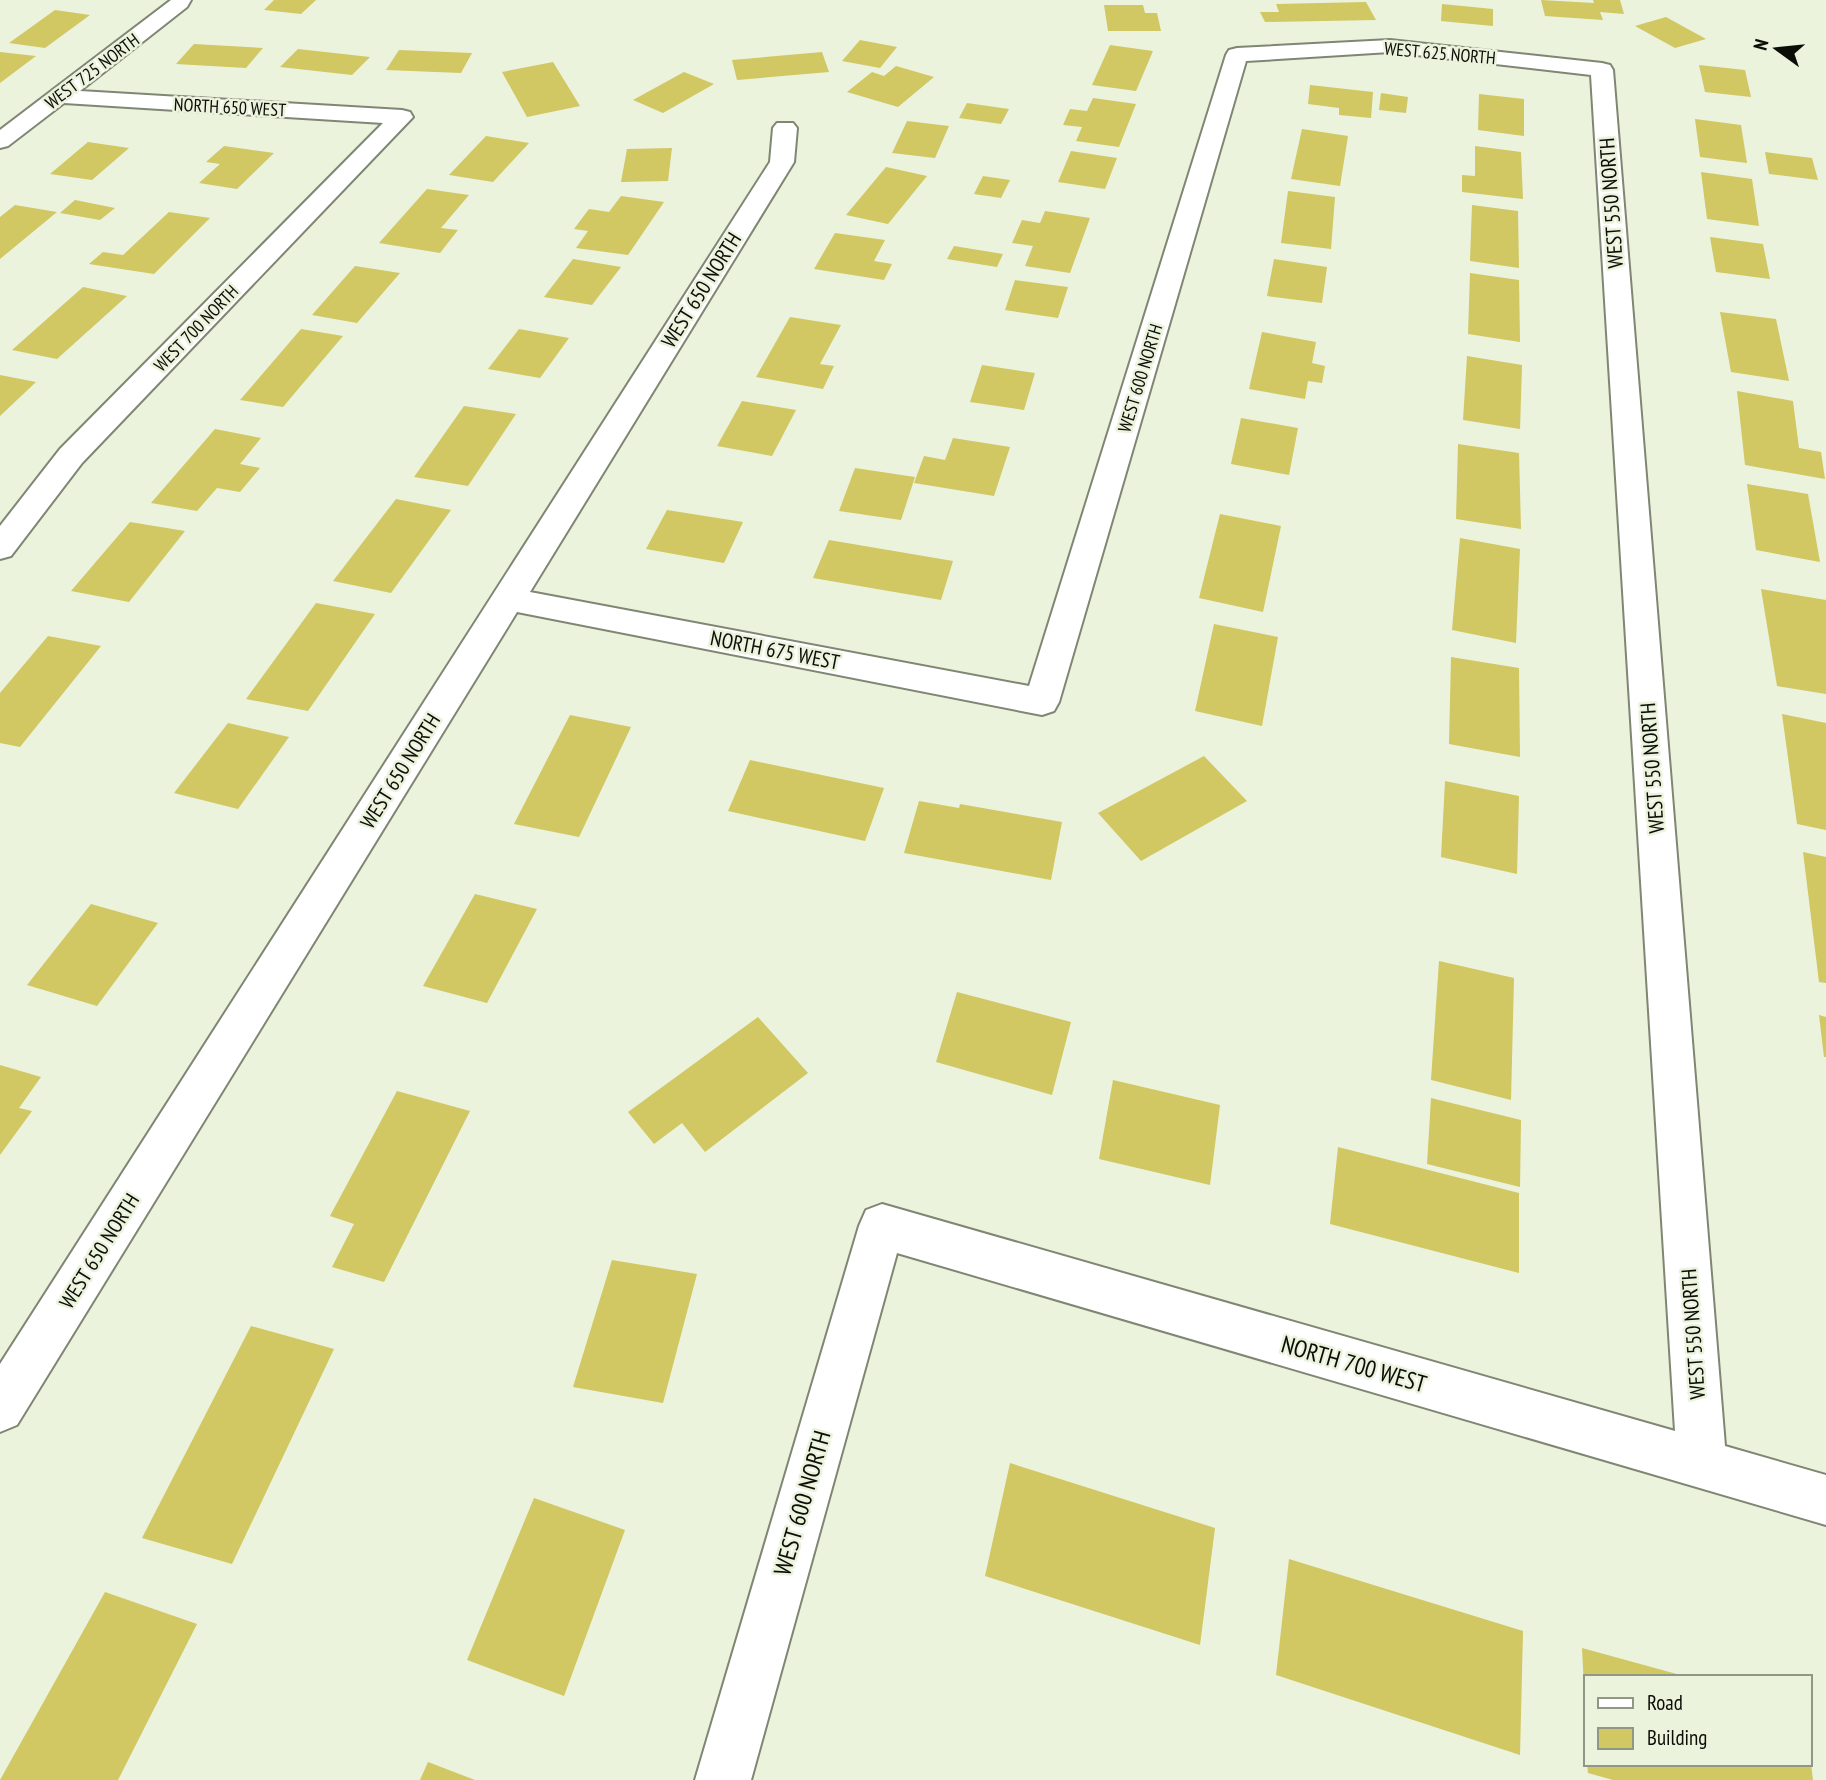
<svg xmlns="http://www.w3.org/2000/svg" width="1826" height="1780" viewBox="0 0 1826 1780" font-family="'PT Sans Narrow',sans-serif">
<style>
.building{fill:#d1c763}
.lines{fill:none;stroke-linecap:round;stroke-linejoin:round}
.street-casing{stroke:#7f8673;stroke-width:4}
.street{fill:#fff;fill-rule:evenodd}
.labels{text-anchor:middle;dominant-baseline:central;stroke-width:5;stroke-linejoin:round;paint-order:stroke}
.far-street-label{font-size:18px;fill:#0b0e07;stroke:#ebf3dd}
.street-label{font-size:21px;fill:#0b0e07;stroke:#ebf3dd}
.near-street-label{font-size:24px;fill:#0b0e07;stroke:#ebf3dd}
</style>
<rect width="100%" height="100%" fill="#ebf3dd"/>
<g class="building">
<path d="M274 0H316L301 14 264 10Z"/>
<path d="M1541 0 1594 3 1593 0H1620L1624 14 1600 12 1603 20 1545 16Z"/>
<path d="M1366 2 1376 20 1265 22 1260 12H1279L1276 4Z"/>
<path d="M1442 4 1493 9V26L1441 21Z"/>
<path d="M1104 5H1143L1145 13H1157L1161 31H1108Z"/>
<path d="M55 10 90 15 45 48 9 43Z"/>
<path d="M1666 17 1706 39 1675 48 1635 26Z"/>
<path d="M860 40 897 47 880 68 842 61Z"/>
<path d="M194 44 263 48 246 68 176 64Z"/>
<path d="M1110 45 1153 51 1136 91 1092 85Z"/>
<path d="M298 49 370 57 352 75 280 67Z"/>
<path d="M399 50 472 53 461 73 386 70Z"/>
<path d="M0 52 36 56 0 83Z"/>
<path d="M822 52 829 72 737 80 732 60Z"/>
<path d="M553 62 580 106 527 117 502 72Z"/>
<path d="M1699 65 1745 70 1751 97 1705 92Z"/>
<path d="M896 66 934 77 898 107 847 92 872 72 884 76Z"/>
<path d="M684 72 714 84 663 113 633 100Z"/>
<path d="M1310 85 1373 92 1371 118 1339 115V108L1308 104Z"/>
<path d="M1381 93 1408 97 1406 113 1379 110Z"/>
<path d="M1479 94 1524 99V136L1478 130Z"/>
<path d="M1093 98 1136 104 1119 147 1076 141 1082 127 1063 125 1070 109 1087 111Z"/>
<path d="M967 103 1009 109 1001 124 959 118Z"/>
<path d="M1695 119 1741 125 1747 163 1700 157Z"/>
<path d="M907 121 949 126 935 158 892 153Z"/>
<path d="M1302 129 1348 136 1340 186 1291 179Z"/>
<path d="M486 136 529 143 493 182 449 175Z"/>
<path d="M88 142 129 148 92 180 50 174Z"/>
<path d="M224 146 274 153 237 189 199 183 220 164 206 162Z"/>
<path d="M1475 146 1521 152 1523 199 1462 192V175L1475 176Z"/>
<path d="M672 148 668 181 621 182 627 149Z"/>
<path d="M1071 151 1117 158 1105 189 1058 182Z"/>
<path d="M1765 152 1812 158 1818 180 1769 174Z"/>
<path d="M886 167 927 176 888 224 846 215Z"/>
<path d="M1701 172 1752 179 1759 226 1707 219Z"/>
<path d="M983 176 1010 180 1001 198 974 194Z"/>
<path d="M427 189 469 195 441 228 458 230 440 253 379 243Z"/>
<path d="M1288 191 1335 197 1331 249 1281 243Z"/>
<path d="M621 196 664 202 628 255 576 248 588 231 574 229 589 209 609 212Z"/>
<path d="M75 200 115 208 100 220 60 213Z"/>
<path d="M15 205 57 212 0 259V217Z"/>
<path d="M1472 205 1518 211 1519 268 1470 261Z"/>
<path d="M1045 211 1090 218 1070 273 1025 266 1033 246 1012 243 1022 220 1040 223Z"/>
<path d="M169 212 210 218 154 274 89 264 103 252 123 255Z"/>
<path d="M835 233 885 240 874 261 892 264 884 280 814 269Z"/>
<path d="M1710 237 1763 244 1770 279 1716 272Z"/>
<path d="M954 246 1003 254 997 267 947 259Z"/>
<path d="M573 259 621 267 592 305 544 297Z"/>
<path d="M1274 259 1327 267 1322 303 1267 296Z"/>
<path d="M355 266 400 273 357 323 312 315Z"/>
<path d="M1470 273 1519 280 1520 342 1468 334Z"/>
<path d="M1015 280 1068 287 1058 318 1005 310Z"/>
<path d="M83 287 127 296 57 359 12 350Z"/>
<path d="M1720 312 1776 319 1789 381 1731 372Z"/>
<path d="M790 317 841 325 820 364 834 366 823 389 756 377Z"/>
<path d="M301 329 343 336 283 407 240 400Z"/>
<path d="M519 329 569 338 540 378 488 369Z"/>
<path d="M1262 332 1316 342 1312 363 1325 366 1322 383 1308 381 1305 399 1249 389Z"/>
<path d="M1467 356 1522 365 1520 429 1463 420Z"/>
<path d="M982 365 1035 373 1024 410 970 402Z"/>
<path d="M0 375 36 382 0 416Z"/>
<path d="M1737 391 1793 401 1799 448 1821 452 1825 479 1745 465Z"/>
<path d="M742 401 796 410 772 456 717 446Z"/>
<path d="M464 406 516 414 468 486 414 477Z"/>
<path d="M1241 418 1298 428 1289 475 1231 464Z"/>
<path d="M215 429 261 438 240 464 260 468 240 492 217 488 197 511 151 503Z"/>
<path d="M953 438 1010 447 994 496 914 483 924 456 945 460Z"/>
<path d="M1458 444 1519 453 1521 529 1456 519Z"/>
<path d="M855 468 915 477 901 520 839 511Z"/>
<path d="M1747 484 1808 494 1820 562 1756 550Z"/>
<path d="M396 499 451 510 391 593 333 581Z"/>
<path d="M667 510 743 522 724 563 646 549Z"/>
<path d="M1220 514 1281 526 1263 612 1199 598Z"/>
<path d="M130 522 185 531 129 602 71 591Z"/>
<path d="M1460 538 1520 549 1516 643 1452 630Z"/>
<path d="M829 540 953 561 941 600 813 578Z"/>
<path d="M1761 589 1826 600V694L1777 686Z"/>
<path d="M316 603 375 614 308 711 246 699Z"/>
<path d="M1214 624 1278 637 1262 726 1195 711Z"/>
<path d="M48 636 101 646 20 747 0 743V693Z"/>
<path d="M1451 657 1519 668 1520 757 1449 744Z"/>
<path d="M1782 714 1826 723V830L1797 824Z"/>
<path d="M570 715 631 727 579 837 514 824Z"/>
<path d="M228 723 289 737 238 809 174 793Z"/>
<path d="M1204 756 1247 801 1141 861 1098 813Z"/>
<path d="M750 760 884 788 865 841 728 811Z"/>
<path d="M1445 781 1519 796 1517 874 1441 857Z"/>
<path d="M919 801 959 808 960 804 1062 822 1051 880 904 853Z"/>
<path d="M1803 852 1826 857V983L1819 982Z"/>
<path d="M475 894 537 909 487 1003 423 986Z"/>
<path d="M91 904 158 923 97 1006 27 985Z"/>
<path d="M1439 961 1514 978 1511 1100 1431 1080Z"/>
<path d="M957 992 1071 1022 1052 1095 936 1062Z"/>
<path d="M1819 1015 1826 1017V1057H1824Z"/>
<path d="M758 1017 808 1073 705 1152 682 1123 654 1144 628 1112Z"/>
<path d="M0 1065 41 1077 19 1108 32 1111 0 1155Z"/>
<path d="M1113 1080 1220 1105 1210 1185 1099 1159Z"/>
<path d="M397 1091 470 1111 384 1282 332 1267 354 1224 330 1216Z"/>
<path d="M1431 1098 1521 1120 1520 1187 1427 1164Z"/>
<path d="M1338 1147 1519 1193V1273L1330 1224Z"/>
<path d="M612 1260 697 1274 663 1403 573 1387Z"/>
<path d="M251 1326 334 1349 232 1564 142 1538Z"/>
<path d="M1010 1463 1215 1528 1200 1645 985 1576Z"/>
<path d="M534 1498 625 1530 564 1696 467 1660Z"/>
<path d="M1289 1559 1523 1631 1520 1755 1276 1675Z"/>
<path d="M105 1592 197 1624 118 1780H0Z"/>
<path d="M1582 1648 1684 1676V1677H1586V1687H1584Z"/>
<path d="M428 1762 475 1780H420Z"/>
<path d="M1587 1764H1811L1813 1780H1613L1588 1773Z"/>
</g>
<g class="lines">
<g class="street-casing">
<g id="street">
<path d="M171 0H191L187 7 80 91 402 110 410 112 413 117 82 463 11 556 0 559V526L60 449 383 123 64 103 8 146 0 148V130Z"/>
<path d="M1390 40 1602 63 1610 65 1613 70 1725 1446 1826 1475V1525L897 1253 751 1780H695L859 1226 866 1210 882 1204 1675 1431 1591 75 1390 52 1246 61 1059 702 1054 711 1042 715 517 612 17 1425 0 1432V1364L770 162 773 128 777 123H793L797 128 794 162 530 592 1029 686 1226 55 1229 50 1237 48Z"/>
</g>
</g>
<use href="#street" class="street"/>
</g>
<g class="labels">
<g class="far-street-label">
<text transform="translate(1440 53) rotate(5)">WEST 625 NORTH</text>
<text transform="translate(92 71) rotate(-37)">WEST 725 NORTH</text>
<text transform="translate(230 107) rotate(3)">NORTH 650 WEST</text>
<text transform="translate(196 328) rotate(-46)">WEST 700 NORTH</text>
<text transform="translate(1140 378) rotate(-73)">WEST 600 NORTH</text>
</g>
<g class="street-label">
<text transform="translate(1611 203) rotate(-94)">WEST 550 NORTH</text>
<text transform="translate(701 290) rotate(-58)">WEST 650 NORTH</text>
<text transform="translate(775 650) rotate(11)">NORTH 675 WEST</text>
<text transform="translate(1652 768) rotate(-94)">WEST 550 NORTH</text>
<text transform="translate(400 771) rotate(-58)">WEST 650 NORTH</text>
<text transform="translate(99 1251) rotate(-58)">WEST 650 NORTH</text>
<text transform="translate(1693 1334) rotate(-94)">WEST 550 NORTH</text>
</g>
<g class="near-street-label">
<text transform="translate(1354 1364) rotate(16)">NORTH 700 WEST</text>
<text transform="translate(802 1503) rotate(-74)">WEST 600 NORTH</text>
</g>
</g>
<rect x="1584" y="1675" width="228" height="91" fill="#ebf3dd" stroke="#919787" stroke-width="2"/>
<rect x="1598" y="1698" width="35" height="10" fill="#ffffff" stroke="#919787" stroke-width="2"/>
<text x="1647" y="1710" font-size="21" fill="#0b0e07">Road</text>
<rect x="1598" y="1728" width="35" height="21" fill="#d1c763" stroke="#919787" stroke-width="2"/>
<text x="1647" y="1745" font-size="21" fill="#0b0e07">Building</text>
<g transform="translate(1777 49) rotate(285)" stroke="#ebf3dd" stroke-width="5" paint-order="stroke">
<path d="M0-5L12 26L0 18L-12 26Z" fill="#0b0e07"/>
<text y="-10" font-size="19" font-weight="bold" text-anchor="middle" fill="#0b0e07">N</text>
</g>
</svg>
